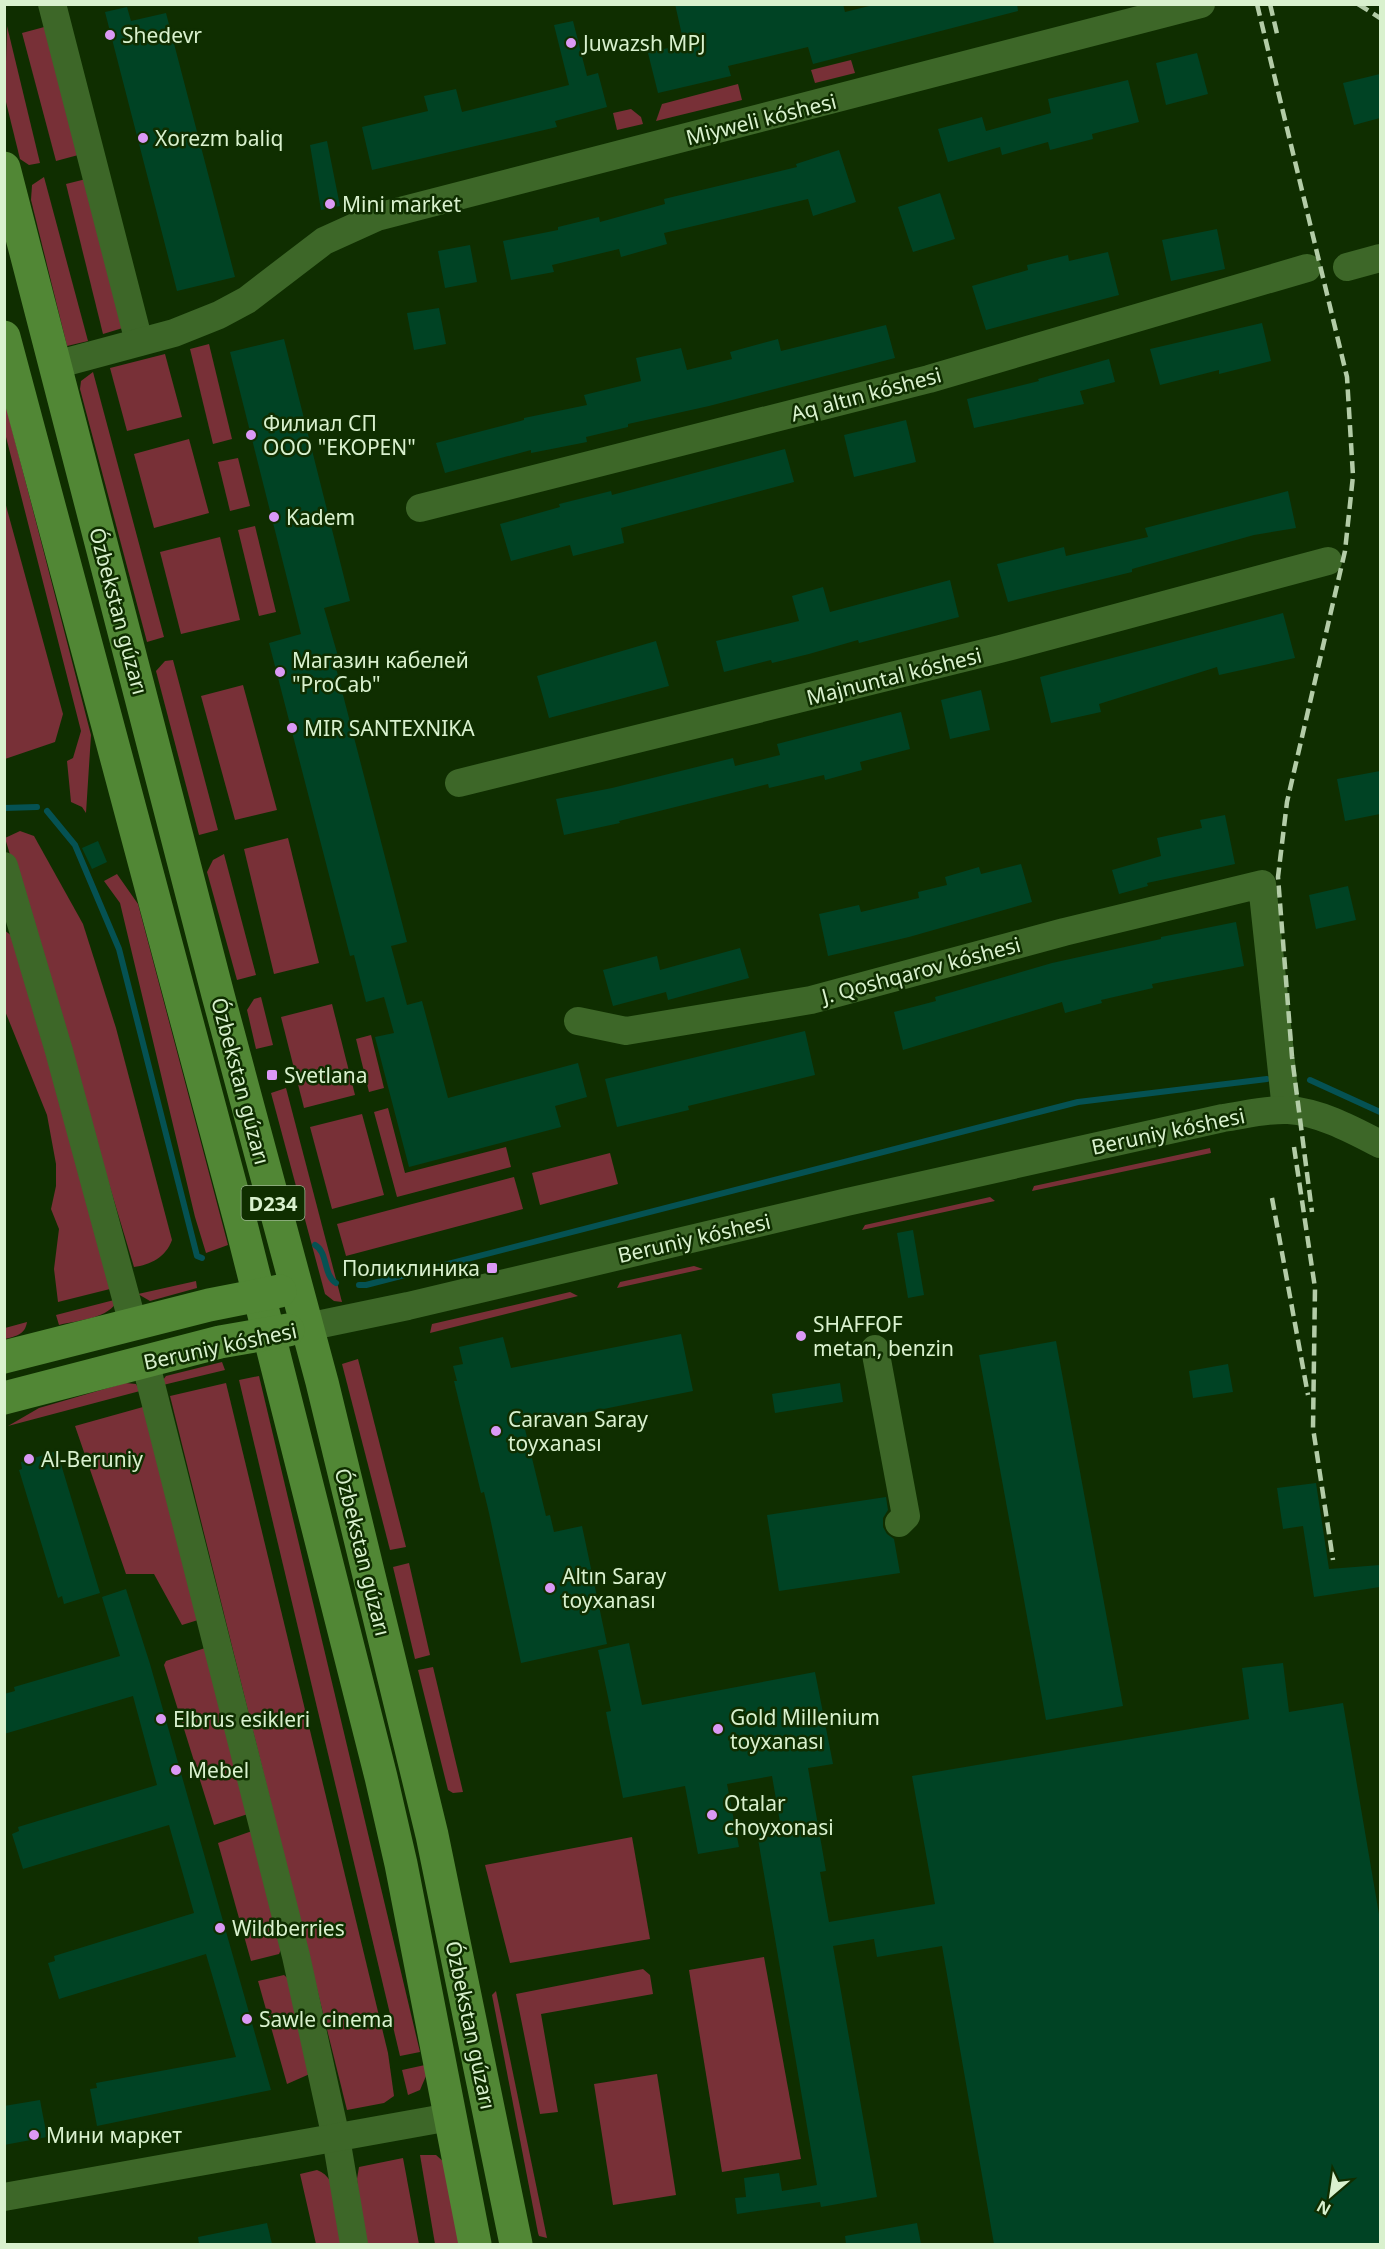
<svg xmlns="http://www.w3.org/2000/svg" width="1385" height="2249" viewBox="0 0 1385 2249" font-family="'Noto Sans',sans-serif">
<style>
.green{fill:#783037}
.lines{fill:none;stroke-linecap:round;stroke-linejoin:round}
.stream{stroke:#055253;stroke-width:6}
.building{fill:#004324}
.minor{stroke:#3d6728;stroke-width:28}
.major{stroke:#518735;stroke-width:33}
.rail{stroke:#b3cca7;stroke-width:4.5;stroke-dasharray:12 6;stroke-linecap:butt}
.poi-dot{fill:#db99f5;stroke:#0f2e00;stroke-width:2}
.labels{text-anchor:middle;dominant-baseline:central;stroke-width:5;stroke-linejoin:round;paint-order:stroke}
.shield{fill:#0f2e00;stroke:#9cb690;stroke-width:1.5}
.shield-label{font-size:20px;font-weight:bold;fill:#d9f1ce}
.poi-label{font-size:21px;fill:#d9f1ce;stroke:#0f2e00;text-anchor:start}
.street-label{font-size:21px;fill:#d9f1ce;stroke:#0f2e00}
</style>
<rect width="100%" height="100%" fill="#0f2e00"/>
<g class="green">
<path d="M7 26 40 163 29 165 20 159 5 98Z"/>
<path d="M48 26 82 154 56 161 22 33Z"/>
<path d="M851 60 855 73 815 83 811 70Z"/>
<path d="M738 84 742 100 656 121 662 104Z"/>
<path d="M631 109 641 117 643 124 617 130 613 113Z"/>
<path d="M44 177 88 341 67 346 31 200 32 185Z"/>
<path d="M86 179 126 327 103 334 66 184Z"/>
<path d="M209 344 232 439 213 444 190 349Z"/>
<path d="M165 354 182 417 127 431 110 368Z"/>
<path d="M93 372 164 637 147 642 80 389 81 381Z"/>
<path d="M4 398 91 735 86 813 82 807 71 802 67 761 73 758 81 731 5 433Z"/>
<path d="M189 439 209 513 154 528 134 454Z"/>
<path d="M238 458 250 506 230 511 218 462Z"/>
<path d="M5 502 63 714 55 742 5 759Z"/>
<path d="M255 526 276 612 259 616 238 530Z"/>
<path d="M220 537 240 620 181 634 160 552Z"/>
<path d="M173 660 218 830 199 835 156 671 165 661Z"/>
<path d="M243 685 277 810 235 820 201 696Z"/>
<path d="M20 831 34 836 83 924 116 1028 172 1240C166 1257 150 1265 134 1267L5 838Z"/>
<path d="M288 838 319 963 274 974 244 849Z"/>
<path d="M224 854 256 975 237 980 207 872 213 860Z"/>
<path d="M117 874 138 904 228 1245 206 1253 195 1217 120 903 104 881Z"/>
<path d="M4 930 12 936 114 1288 58 1302 54 1269 59 1229 51 1209 56 1186V1164L47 1115 5 1011Z"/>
<path d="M261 997 273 1045 256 1049 247 1010 254 999Z"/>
<path d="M332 1004 355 1095 304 1108 281 1017Z"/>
<path d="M371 1035 384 1088 369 1092 356 1039Z"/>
<path d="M286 1088 342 1302 334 1301 325 1294 271 1093Z"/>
<path d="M388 1108 405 1173 506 1147 511 1167 397 1197 374 1112Z"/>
<path d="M362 1114 384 1195 332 1209 310 1127Z"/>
<path d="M1210 1148 1211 1153 1032 1191 1034 1186Z"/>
<path d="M610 1153 618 1184 540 1205 532 1173Z"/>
<path d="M514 1177 523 1209 346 1256 337 1224Z"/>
<path d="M990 1197 995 1201 862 1230 865 1225Z"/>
<path d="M694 1266 703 1269 617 1288 620 1282Z"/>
<path d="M196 1281 197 1288 150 1301 138 1294Z"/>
<path d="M570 1292 578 1296 430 1333 432 1324Z"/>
<path d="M118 1299C110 1319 78 1320 59 1325L56 1315Z"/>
<path d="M27 1322C25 1335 16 1336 5 1339V1328Z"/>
<path d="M358 1359 406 1547 390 1550 342 1364Z"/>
<path d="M222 1362 225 1370 163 1385V1380L166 1376Z"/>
<path d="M259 1376 420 2052 400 2056 239 1380Z"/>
<path d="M125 1383 136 1384 140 1391 8 1426 39 1408Z"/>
<path d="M226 1383 388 2053 394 2096 384 2103 347 2110 170 1396Z"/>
<path d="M143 1407 198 1620 182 1625 154 1574H126L75 1426Z"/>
<path d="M409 1563 430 1655 415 1659 393 1567Z"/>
<path d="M205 1648 248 1814 214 1825 164 1665 166 1661Z"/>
<path d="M433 1667 463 1792 453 1793 448 1790 418 1670Z"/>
<path d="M252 1831 283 1945 279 1954 251 1961 218 1843Z"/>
<path d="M632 1837 650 1939 510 1963 485 1865Z"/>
<path d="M764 1957 801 2159 722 2172 689 1970Z"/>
<path d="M643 1969 650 1975 653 1994 541 2014 558 2112 540 2114 516 1994Z"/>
<path d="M284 1975 293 1983 312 2073 287 2084 258 1981Z"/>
<path d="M496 1991 547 2238 539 2236 538 2233 492 1995Z"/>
<path d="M425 2065 426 2076 420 2090 408 2095 402 2070Z"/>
<path d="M657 2074 676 2195 613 2205 594 2084Z"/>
<path d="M420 2155H436L445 2163 459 2244H435Z"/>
<path d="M403 2158 419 2244H364L357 2179 359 2167Z"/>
<path d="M317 2170C341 2178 340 2222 343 2244H316L300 2174Z"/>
</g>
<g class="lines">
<g class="stream">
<path d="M4 808 37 807"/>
<path d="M47 811 75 845 119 949 197 1256 202 1258"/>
<path d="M1310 1080 1380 1112"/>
<path d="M315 1245C328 1252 323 1275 336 1283"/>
<path d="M359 1285H366L1078 1102 1267 1079"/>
</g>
</g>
<g class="building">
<path d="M675 4H843L845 12 877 4H1017L1018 11 813 64 808 47 728 66 731 76 658 93 648 53 684 44Z"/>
<path d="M127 7 131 21 166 13 235 277 177 291 105 12Z"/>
<path d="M573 21 587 76 598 73 607 107 555 121 557 127 372 170 362 127 428 111 424 96 456 89 462 112 569 85 554 25Z"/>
<path d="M1197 53 1208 94 1166 105 1156 63Z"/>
<path d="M1380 74V118L1354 125 1343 83Z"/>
<path d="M1128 80 1139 122 1092 134 1093 139 1050 150 1048 142 1002 155 1000 147 948 162 938 129 982 117 986 131 1051 113 1048 99Z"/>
<path d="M327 141 340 206 321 210 310 145Z"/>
<path d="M839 150 856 202 813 216 808 199 664 233 667 244 621 257 619 249 552 265 554 272 511 280 503 241 558 230V227L599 217 600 222 665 204 664 199 797 167 796 164Z"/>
<path d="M940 193 955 239 913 252 898 207Z"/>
<path d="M1217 229 1225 269 1171 281 1162 240Z"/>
<path d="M470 245 477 282 445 288 438 251Z"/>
<path d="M1108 252 1119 295 986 330 972 286 1028 270 1027 265 1068 255 1069 261Z"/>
<path d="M439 308 446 344 414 350 407 313Z"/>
<path d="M1262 323 1271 361 1219 374V370L1160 385 1150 349Z"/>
<path d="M886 325 895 358 709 406 628 424V427L586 437 587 442 531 453V450L445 473 436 443 524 420V418L587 405 584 395 641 381 636 358 681 348 687 370 732 359 730 352 778 339 781 351Z"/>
<path d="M284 339 350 601 324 608 340 663 335 664 407 942 391 946 407 1005 422 1001 448 1098 578 1063 587 1097 555 1106 561 1127 409 1167 375 1037 394 1033 384 997 366 1002 354 955 350 956 269 643 301 634 230 352Z"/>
<path d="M1109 359 1115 382 1080 391 1084 404 974 428 967 399 1039 381 1038 379Z"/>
<path d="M906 420 916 462 854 477 844 435Z"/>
<path d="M785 449 794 482 621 528 624 543 573 556 570 545 511 561 500 524 560 507 559 504 611 491 612 495Z"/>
<path d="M1288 491 1296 528 1254 535 1132 569V572L1008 602 997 564 1064 547 1066 556 1148 537 1145 528Z"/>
<path d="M950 580 959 617 859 643 858 640 809 654 772 663 771 660 724 672 716 641 799 621 792 596 823 587 830 612Z"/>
<path d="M1283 613 1295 658 1219 675 1217 667 1099 704 1101 712 1051 723 1040 677Z"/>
<path d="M656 641 669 686 549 718 537 676Z"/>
<path d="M981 690 990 730 950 739 941 700Z"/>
<path d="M901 712 910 749 860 762 862 770 825 780 824 775 769 788 768 784 619 821 620 823 564 835 556 799 612 788 733 758 735 766 780 755 777 744Z"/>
<path d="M1380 771V814L1345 821 1337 779Z"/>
<path d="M1225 815 1235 864 1147 883 1148 886 1119 894 1112 870 1161 856 1157 838 1202 828 1200 820Z"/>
<path d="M98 841 107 862 92 869 82 848Z"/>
<path d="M1021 864 1032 902 909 937 828 956 819 914 859 905 861 912 919 898 918 892 947 885 945 877 979 867 981 874Z"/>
<path d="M1348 886 1356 920 1316 929 1309 895Z"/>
<path d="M1236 922 1244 966 1152 984 1153 988 1101 1000 1102 1003 1065 1013 1062 1002 903 1050 894 1012 936 1001 935 997 1052 963 1161 939V937Z"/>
<path d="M740 948 749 978 668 1000 666 992 613 1006 603 970 657 956 660 970Z"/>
<path d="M805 1031 815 1075 688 1106 689 1110 617 1127 605 1079Z"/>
<path d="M913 1230 924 1295 908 1298 897 1233Z"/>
<path d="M681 1334 693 1391 524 1425 546 1516 550 1515 554 1532 582 1526 607 1644 521 1663 489 1513 484 1492 481 1493 454 1381H457L453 1366 463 1364 459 1347 503 1337 511 1368Z"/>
<path d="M1056 1341 1123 1706 1046 1720 979 1355Z"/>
<path d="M1228 1364 1233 1392 1193 1398 1189 1371Z"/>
<path d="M840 1383 843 1402 775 1413 772 1394Z"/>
<path d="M57 1451 100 1593 64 1604 62 1596 58 1598 19 1470 22 1469 21 1462Z"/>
<path d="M1316 1483 1329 1569 1380 1565V1587L1314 1597 1303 1526 1283 1529 1277 1488Z"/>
<path d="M886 1497 888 1510 883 1518V1527L887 1534 894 1539 900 1573 779 1591 767 1515Z"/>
<path d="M126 1589 150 1664 271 2090 97 2126 90 2089 97 2088 96 2083 236 2057 206 1954 59 1999 48 1963 55 1961 54 1956 194 1913 169 1825 23 1869 12 1834 19 1831 18 1827 157 1785 133 1696 4 1734V1694L15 1691 14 1687 120 1656 102 1597Z"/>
<path d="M629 1643 642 1705 815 1672 833 1764 808 1768 826 1871 820 1872 829 1922 935 1904 912 1776 1249 1719 1242 1668 1283 1663 1289 1712 1343 1703 1380 1920V2244H994L942 1946 877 1957 874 1939 833 1946 877 2197 821 2207 820 2202 737 2214 735 2198 746 2197 744 2178 779 2173 782 2191 817 2185 757 1833 781 1828 772 1776 727 1784 739 1847 698 1854 685 1786 623 1798 606 1712 611 1711 598 1650Z"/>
<path d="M40 2100 47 2137 4 2145V2106Z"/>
<path d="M267 2223 272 2244H199L198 2237Z"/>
<path d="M917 2223 921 2244H846L845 2236Z"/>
</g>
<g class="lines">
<g class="minor">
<path d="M52 4 139 342"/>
<path d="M1347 267 1380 258"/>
<path d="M55 365 174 333 219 315 247 300 324 241 377 217 1201 4"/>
<path d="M420 508 929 379 1307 268"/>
<path d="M459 783 1000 649 1328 561"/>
<path d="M4 866 59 1051 133 1324"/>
<path d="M578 1021 626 1031 811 1000 1064 932 1262 884 1286 1110"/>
<path d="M307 1327 408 1306 847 1202 1223 1118C1244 1115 1267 1109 1288 1110 1320 1112 1353 1130 1380 1144"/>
<path d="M875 1349 906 1516 899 1523"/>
<path d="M145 1361 296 1956 336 2138 354 2244"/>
<path d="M4 2197 450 2117"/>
</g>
<g class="major">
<path d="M4 168 218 995 322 1382 432 1835 516 2244"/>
<path d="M4 337 242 1228 381 1777 401 1864 475 2244"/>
<path d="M4 1357 209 1305 280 1291"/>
<path d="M4 1398 220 1342 288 1330"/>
</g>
<g class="rail">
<path d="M1257 4 1347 377 1353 476 1345 551 1287 802 1278 877 1292 1057 1312 1212"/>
<path d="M1270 4 1278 38"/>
<path d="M1358 4 1380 18"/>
<path d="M1294 1147 1315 1288 1313 1428 1333 1560"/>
<path d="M1272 1198 1308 1395"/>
</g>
</g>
<g class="poi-dot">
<circle cx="110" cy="35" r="6"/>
<circle cx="571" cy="43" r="6"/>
<circle cx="143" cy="138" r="6"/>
<circle cx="330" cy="204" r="6"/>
<circle cx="251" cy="435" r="6"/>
<circle cx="274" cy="517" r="6"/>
<circle cx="280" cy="672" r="6"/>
<circle cx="292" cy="728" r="6"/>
<rect x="266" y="1069" width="12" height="12" rx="3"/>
<rect x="486" y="1262" width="12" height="12" rx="3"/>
<circle cx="801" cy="1336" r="6"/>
<circle cx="496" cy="1431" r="6"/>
<circle cx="29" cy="1459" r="6"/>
<circle cx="550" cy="1588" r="6"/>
<circle cx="161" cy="1719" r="6"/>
<circle cx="718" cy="1729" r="6"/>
<circle cx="176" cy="1770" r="6"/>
<circle cx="712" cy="1815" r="6"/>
<circle cx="220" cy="1928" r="6"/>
<circle cx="247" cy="2019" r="6"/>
<circle cx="34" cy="2135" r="6"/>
</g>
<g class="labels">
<rect class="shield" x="241.5" y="1186" width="63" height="34" rx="4.5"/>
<g class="shield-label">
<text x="273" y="1203">D234</text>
</g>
<g class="poi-label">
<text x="122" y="35">Shedevr</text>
<text x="583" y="43">Juwazsh MPJ</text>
<text x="155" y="138">Xorezm baliq</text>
<text x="342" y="204">Mini market</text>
<text x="263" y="423">Филиал СП<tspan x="263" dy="24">OOO "EKOPEN"</tspan></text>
<text x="286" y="517">Kadem</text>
<text x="292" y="660">Магазин кабелей<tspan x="292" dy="24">"ProCab"</tspan></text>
<text x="304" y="728">MIR SANTEXNIKA</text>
<text x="284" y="1075">Svetlana</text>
<text x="480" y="1268" text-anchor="end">Поликлиника</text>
<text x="813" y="1324">SHAFFOF<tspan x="813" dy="24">metan, benzin</tspan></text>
<text x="508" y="1419">Caravan Saray<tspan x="508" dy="24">toyxanası</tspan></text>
<text x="41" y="1459">Al-Beruniy</text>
<text x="562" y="1576">Altın Saray<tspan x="562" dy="24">toyxanası</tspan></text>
<text x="730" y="1717">Gold Millenium<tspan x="730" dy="24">toyxanası</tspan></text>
<text x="173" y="1719">Elbrus esikleri</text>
<text x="188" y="1770">Mebel</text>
<text x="724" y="1803">Otalar<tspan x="724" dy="24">choyxonasi</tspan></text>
<text x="232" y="1928">Wildberries</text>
<text x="259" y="2019">Sawle cinema</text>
<text x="46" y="2135">Мини маркет</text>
</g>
<g class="street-label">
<text transform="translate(761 119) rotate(-14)">Miyweli kóshesi</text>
<text transform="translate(866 394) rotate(-15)">Aq altın kóshesi</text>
<text transform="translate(119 611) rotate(75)">Ózbekstan gúzarı</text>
<text transform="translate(894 676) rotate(-14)">Majnuntal kóshesi</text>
<text transform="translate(921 970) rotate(-15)">J. Qoshqarov kóshesi</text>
<text transform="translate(241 1081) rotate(75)">Ózbekstan gúzarı</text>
<text transform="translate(1168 1131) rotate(-12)">Beruniy kóshesi</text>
<text transform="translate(694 1238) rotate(-13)">Beruniy kóshesi</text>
<text transform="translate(220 1346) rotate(-12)">Beruniy kóshesi</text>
<text transform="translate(363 1552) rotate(76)">Ózbekstan gúzarı</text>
<text transform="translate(471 2025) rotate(78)">Ózbekstan gúzarı</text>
</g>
</g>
<rect width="1385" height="2249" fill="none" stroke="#d9f1ce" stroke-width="12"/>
<g transform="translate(1331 2195) rotate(209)" stroke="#0f2e00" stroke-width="4.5" paint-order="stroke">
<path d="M0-4.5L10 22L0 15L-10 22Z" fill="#d9f1ce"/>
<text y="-9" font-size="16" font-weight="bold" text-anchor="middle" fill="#d9f1ce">N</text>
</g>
</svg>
